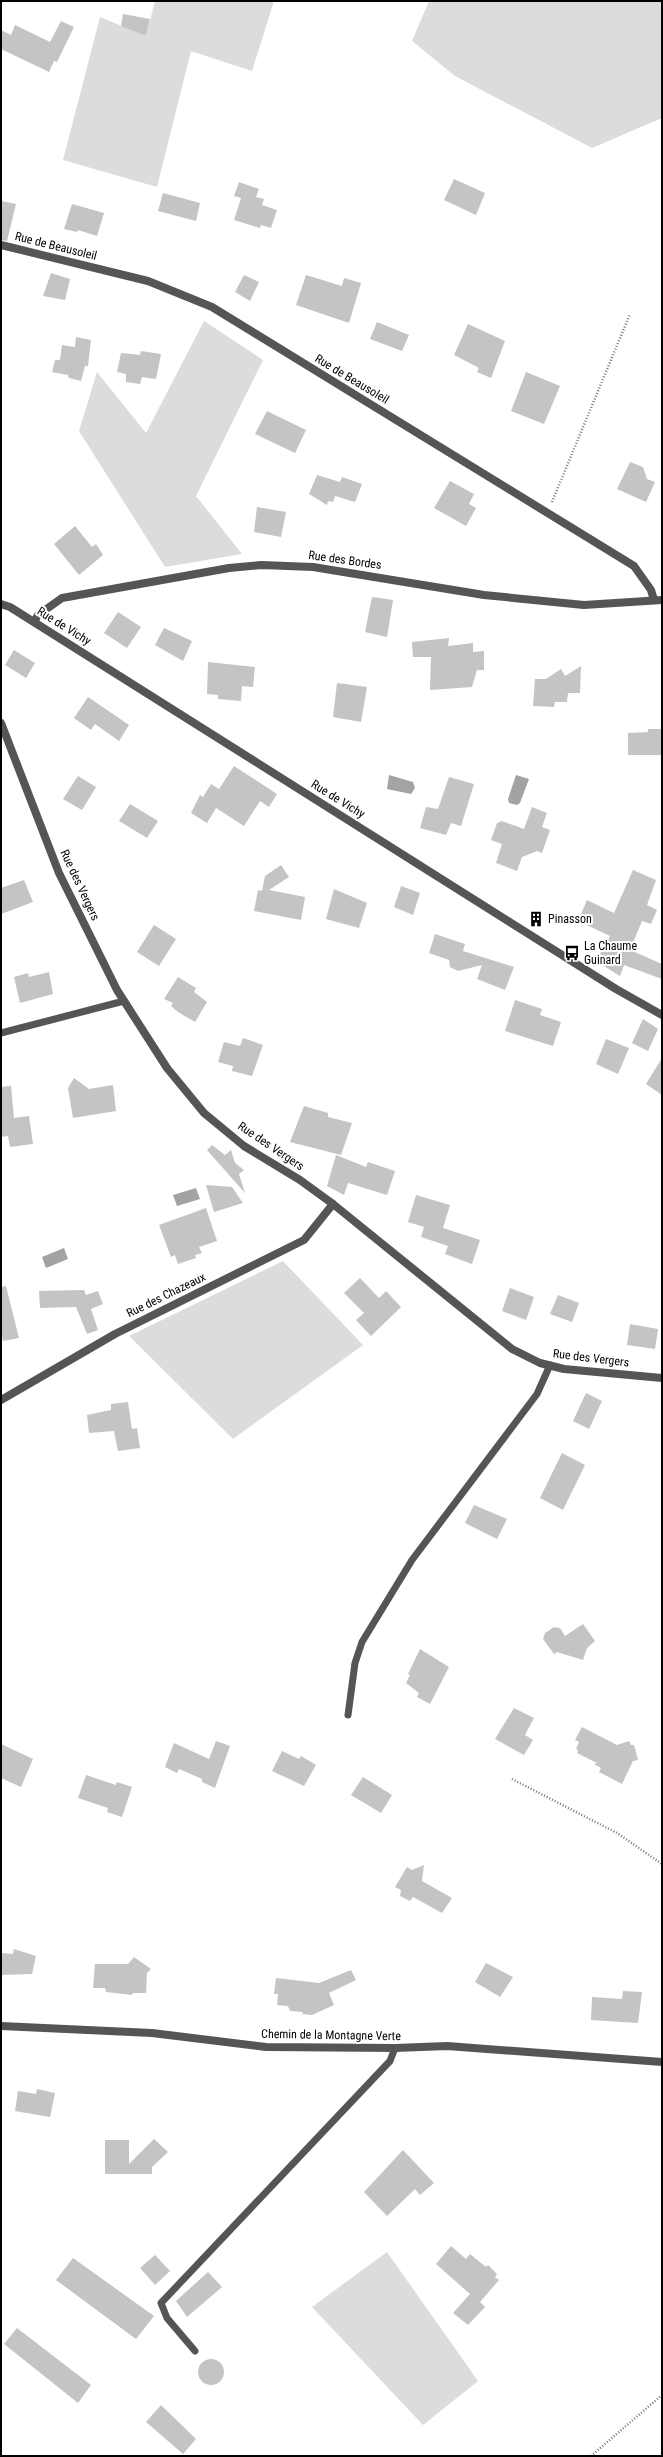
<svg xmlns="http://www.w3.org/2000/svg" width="663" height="2457" viewBox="0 0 663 2457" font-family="'Roboto Condensed',sans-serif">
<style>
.green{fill:#dcdcdc}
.water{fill:#a3a3a3}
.building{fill:#c4c4c4}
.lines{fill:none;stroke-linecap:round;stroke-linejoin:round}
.path{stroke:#777;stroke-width:2.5;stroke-dasharray:1 2;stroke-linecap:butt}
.service{stroke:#555;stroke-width:7}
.minor{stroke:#555;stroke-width:8}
.tertiary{stroke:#555;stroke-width:8}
.labels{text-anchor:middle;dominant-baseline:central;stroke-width:4;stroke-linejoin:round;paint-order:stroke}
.street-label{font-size:12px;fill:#000;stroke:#fff}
.poi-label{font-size:12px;fill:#000;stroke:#fff;text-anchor:start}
</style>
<rect width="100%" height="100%" fill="#fff"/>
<g class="green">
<path d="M155 1H274L252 71 191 51 157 187 63 160 100 17 146 36Z"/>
<path d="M429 1H662V118L592 148 455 76 412 41Z"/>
<path d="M204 321 263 360 196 496 242 554 165 567 79 431 97 372 146 433Z"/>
<path d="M283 1261 363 1345 233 1439 129 1336Z"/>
<path d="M387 2252 478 2381 423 2425 312 2307Z"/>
</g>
<g class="water">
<path d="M389 775 413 782 415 788 411 794 387 789Z"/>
<path d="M516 775 529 779 520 803 517 805 509 803 508 799Z"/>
<path d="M196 1188 200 1199 177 1206 173 1195Z"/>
<path d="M64 1248 68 1259 46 1268 42 1257Z"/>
</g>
<g class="building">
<path d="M123 14 150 19 146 36 121 26Z"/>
<path d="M61 21 74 27 57 62 54 61 49 72 1 49V30L11 35 15 25 50 42Z"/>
<path d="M454 179 485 193 476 215 444 200Z"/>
<path d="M239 182 259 189 256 197 264 199 262 205 277 210 271 228 261 225 260 228 234 220 241 198 234 196Z"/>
<path d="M163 193 200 203 196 221 158 211Z"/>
<path d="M1 201 16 204 7 241 1 240Z"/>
<path d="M72 204 104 213 97 236 78 230 77 232 64 229Z"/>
<path d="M51 273 70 279 65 300 43 296Z"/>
<path d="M244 275 259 282 250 301 235 292Z"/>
<path d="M306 275 342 286 344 278 361 283 349 323 296 305Z"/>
<path d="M377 322 409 335 402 351 370 339Z"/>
<path d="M468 324 505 341 491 378 477 372 479 368 454 355Z"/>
<path d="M76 337 91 340 88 366H85L81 381 69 378 68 375 52 372 55 360H60L62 345 75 347Z"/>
<path d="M141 351 161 354 156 379 142 377 140 384 126 382V374L117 372 121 353 140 355Z"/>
<path d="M526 372 560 386 544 424 511 411Z"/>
<path d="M267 411 306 430 295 453 255 434Z"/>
<path d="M630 462 643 467 647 479 655 482 646 502 617 489Z"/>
<path d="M317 475 340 482 342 477 362 484 355 502 335 496 333 502 328 501 327 505 309 494Z"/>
<path d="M450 481 474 494 469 504 476 508 466 526 434 508Z"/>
<path d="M257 507 286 512 281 537 254 532Z"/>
<path d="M75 526 92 547 96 544 103 555 79 575 54 544Z"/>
<path d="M372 597 393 600 387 637 365 632Z"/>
<path d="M118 612 141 627 127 648 104 633Z"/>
<path d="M164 628 192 641 183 661 155 645Z"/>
<path d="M449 638 448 646 473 643V652L484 651V670H477L472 687 430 690 431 657H413L412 642Z"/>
<path d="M14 650 35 663 26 678 5 665Z"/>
<path d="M208 662 255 667 253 687 242 686 241 701 218 699V695L207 694Z"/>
<path d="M581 666 580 693H568L567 702H555L554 707 533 706 535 679H546L561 669 565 676Z"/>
<path d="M337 683 367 687 361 722 333 717Z"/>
<path d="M88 697 129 725 119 741 95 724 91 730 74 718Z"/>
<path d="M648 729H662V755H628V733L648 732Z"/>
<path d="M234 766 277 794 269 807 260 801 244 826 216 808 207 823 191 813 200 795 203 797 211 784 219 789Z"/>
<path d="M78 776 96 787 82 810 63 799Z"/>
<path d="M449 777 474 784 461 826 451 823 446 835 420 828 426 807 438 809Z"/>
<path d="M130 804 158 821 147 838 119 821Z"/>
<path d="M532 807 547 813 542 827 550 830 542 853 537 851 522 857 517 871 496 863 502 844 491 840 497 823 502 821 524 829Z"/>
<path d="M281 865 289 877 269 890 305 897 301 920 254 911 258 890 262 891 265 876Z"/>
<path d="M633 870 656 880 647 905 657 910 651 924 642 921 630 950 662 964V979L624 965 620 976 596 961 610 936 578 921 587 900 614 913Z"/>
<path d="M24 880 33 902 1 914V888Z"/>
<path d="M401 886 420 893 413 915 394 907Z"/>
<path d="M334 889 367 903 359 928 326 919Z"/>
<path d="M154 925 176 939 159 966 137 952Z"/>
<path d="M435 934 465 944 463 951 514 967 505 990 477 979 482 965 458 971 450 967 449 960 429 953Z"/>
<path d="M49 972 53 994 20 1003 14 977 28 973 29 977Z"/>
<path d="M178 977 196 988 194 992 207 1002 195 1022 178 1012 171 1006 173 1003 164 999Z"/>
<path d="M515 1000 542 1009 540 1015 561 1022 553 1046 505 1031Z"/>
<path d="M643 1019 658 1029 648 1051 632 1043Z"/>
<path d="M243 1038 263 1045 252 1076 232 1071 233 1066 218 1062 224 1042 240 1046Z"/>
<path d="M606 1039 629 1048 618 1074 596 1064Z"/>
<path d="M662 1058V1095L646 1084Z"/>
<path d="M74 1078 89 1089 113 1085 116 1111 73 1118 68 1088Z"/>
<path d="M11 1086 14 1118 29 1116 33 1144 10 1147 8 1136 1 1137V1087Z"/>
<path d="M304 1106 328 1113V1117L352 1123 341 1155 290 1142Z"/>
<path d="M212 1145 225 1155 231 1150 235 1163 244 1170 239 1174 245 1193 207 1150Z"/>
<path d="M336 1155 366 1167 368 1162 395 1171 387 1195 348 1183 344 1195 327 1186Z"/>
<path d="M206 1185 232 1187 243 1203 214 1212Z"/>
<path d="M416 1195 450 1205 443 1228 480 1240 472 1264 445 1254 448 1246 421 1237 424 1227 408 1222Z"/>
<path d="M206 1208 217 1241 199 1247 202 1253 195 1255 196 1258 178 1264 175 1255 171 1257 159 1225Z"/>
<path d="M360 1278 379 1298 386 1291 401 1307 371 1336 356 1320 364 1313 344 1293Z"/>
<path d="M6 1286 19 1338 3 1341 1 1330V1287Z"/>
<path d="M510 1288 534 1297 526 1320 502 1311Z"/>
<path d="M84 1290 86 1295 98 1291 103 1304 91 1309 98 1330 87 1334 76 1307 40 1308 39 1291Z"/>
<path d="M558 1295 579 1303 572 1322 550 1314Z"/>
<path d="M630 1324 658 1329 655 1349 627 1345Z"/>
<path d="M586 1393 602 1401 589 1429 573 1421Z"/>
<path d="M128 1402 132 1429 137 1428 140 1448 118 1451 114 1431 89 1433 87 1415 111 1410V1404Z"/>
<path d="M562 1453 585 1465 563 1510 540 1498Z"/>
<path d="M474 1505 507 1519 497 1539 465 1523Z"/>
<path d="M583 1624 595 1641 587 1648 583 1660 557 1652 554 1654 543 1639 545 1633 554 1627 560 1628 565 1636Z"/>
<path d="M420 1649 449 1667 430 1704 417 1697 419 1693 406 1683 410 1675 408 1674Z"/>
<path d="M514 1708 534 1718 525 1735 533 1740 524 1755 495 1739Z"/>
<path d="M582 1727 617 1745 629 1741 631 1745H634L638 1760 633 1761 622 1784 599 1772 601 1768 594 1764 597 1763 577 1753 578 1750 576 1749 579 1742 575 1740Z"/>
<path d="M216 1741 230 1746 215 1788 202 1782V1779L179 1769 177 1773 165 1767 174 1743 209 1759Z"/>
<path d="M1 1744 33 1759 21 1787 1 1778Z"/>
<path d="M282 1751 299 1759 301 1756 316 1765 304 1786 272 1771Z"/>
<path d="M86 1775 116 1785 117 1782 132 1787 122 1817 107 1812 108 1808 78 1798Z"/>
<path d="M363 1777 392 1795 381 1813 351 1795Z"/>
<path d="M424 1865 422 1881 452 1898 442 1913 413 1897 410 1901 400 1896 401 1890 395 1887 407 1867 412 1870Z"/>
<path d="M14 1949 36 1956 32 1974 1 1975V1953L13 1954Z"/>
<path d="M134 1957 151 1969 147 1973 146 1993H133L132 1995 106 1992 105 1988H93L95 1964H128Z"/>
<path d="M486 1963 513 1977 500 1997 475 1982Z"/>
<path d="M351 1970 356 1980 329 1993 334 2005 312 2015 302 2014 303 2012 290 2011 288 2006 277 2005 278 1994H274L276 1978 319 1983Z"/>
<path d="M623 1991 642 1992 638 2023 591 2020 592 1997 622 1999Z"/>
<path d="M37 2089 55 2093 50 2117 15 2111 18 2091 36 2094Z"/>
<path d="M154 2139 168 2152 152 2167V2174H105V2140H129V2164Z"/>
<path d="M403 2150 434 2183 420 2195 415 2189 387 2216 364 2192Z"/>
<path d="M451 2246 466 2259 470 2254 486 2267 488 2265 497 2274 495 2277 499 2280 480 2302 485 2307 468 2325 453 2313 470 2294 436 2264Z"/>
<path d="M155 2255 170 2271 155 2285 140 2268Z"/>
<path d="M73 2258 154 2316 136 2339 56 2280Z"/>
<path d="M208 2272 222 2287 187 2317 176 2301Z"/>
<path d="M17 2328 91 2385 78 2403 4 2344Z"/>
<circle cx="211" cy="2372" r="13"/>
<path d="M161 2405 196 2439 183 2454 146 2422Z"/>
</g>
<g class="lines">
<g class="path">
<path d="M552 502 630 314"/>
<path d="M512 1779 617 1833 662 1864"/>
<path d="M591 2456 662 2395"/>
</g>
<g class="service">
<path d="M1 1033 124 1001"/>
<path d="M348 1715 355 1663 362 1642 412 1560 537 1394 550 1365"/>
<path d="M195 2351 167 2318 161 2303 390 2061 395 2048"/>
</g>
<g class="minor">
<path d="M1 245 148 281 212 307 634 566 651 590 654 600"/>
<path d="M34 622 38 615 62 598 229 568 261 565 313 567 484 595 584 605 662 600"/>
<path d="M1 723 59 873 117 990 167 1068 204 1113 244 1146 300 1180 333 1204 512 1349 540 1363 564 1369 662 1378"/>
<path d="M1 1400 115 1334 304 1240 333 1204"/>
<path d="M1 2026 152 2033 266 2047 395 2048 447 2046 662 2062"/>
</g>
<path class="tertiary" d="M1 604 10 607 616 989 662 1015"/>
</g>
<defs>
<g id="building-bare" transform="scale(1.2)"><path d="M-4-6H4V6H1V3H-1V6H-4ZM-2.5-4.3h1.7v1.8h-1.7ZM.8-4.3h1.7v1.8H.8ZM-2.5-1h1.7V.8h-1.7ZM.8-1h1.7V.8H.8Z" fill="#000" stroke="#fff" stroke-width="2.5" paint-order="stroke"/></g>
<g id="bus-bare" transform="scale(1.2)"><path d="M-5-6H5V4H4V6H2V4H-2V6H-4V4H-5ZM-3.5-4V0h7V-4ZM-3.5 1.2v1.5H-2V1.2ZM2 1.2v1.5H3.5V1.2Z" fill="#000" stroke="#fff" stroke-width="2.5" paint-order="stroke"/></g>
</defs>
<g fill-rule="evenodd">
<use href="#building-bare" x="536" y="919"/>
<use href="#bus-bare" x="572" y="953"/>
</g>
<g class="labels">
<g class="street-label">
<text transform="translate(56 246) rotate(14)">Rue de Beausoleil</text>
<text transform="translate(352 379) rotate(31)">Rue de Beausoleil</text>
<text transform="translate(345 560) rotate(8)">Rue des Bordes</text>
<text transform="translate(64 626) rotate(32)">Rue de Vichy</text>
<text transform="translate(338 799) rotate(32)">Rue de Vichy</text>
<text transform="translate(80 885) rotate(65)">Rue des Vergers</text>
<text transform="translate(271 1146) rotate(34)">Rue des Vergers</text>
<text transform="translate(166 1295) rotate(-26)">Rue des Chazeaux</text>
<text transform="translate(591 1358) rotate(7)">Rue des Vergers</text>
<text transform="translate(331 2035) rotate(1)">Chemin de la Montagne Verte</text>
</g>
<g class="poi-label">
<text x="548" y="919">Pinasson</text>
<text x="584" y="946">La Chaume<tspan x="584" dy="14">Guinard</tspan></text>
</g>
</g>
<rect width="663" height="2457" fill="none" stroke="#000000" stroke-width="4"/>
</svg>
